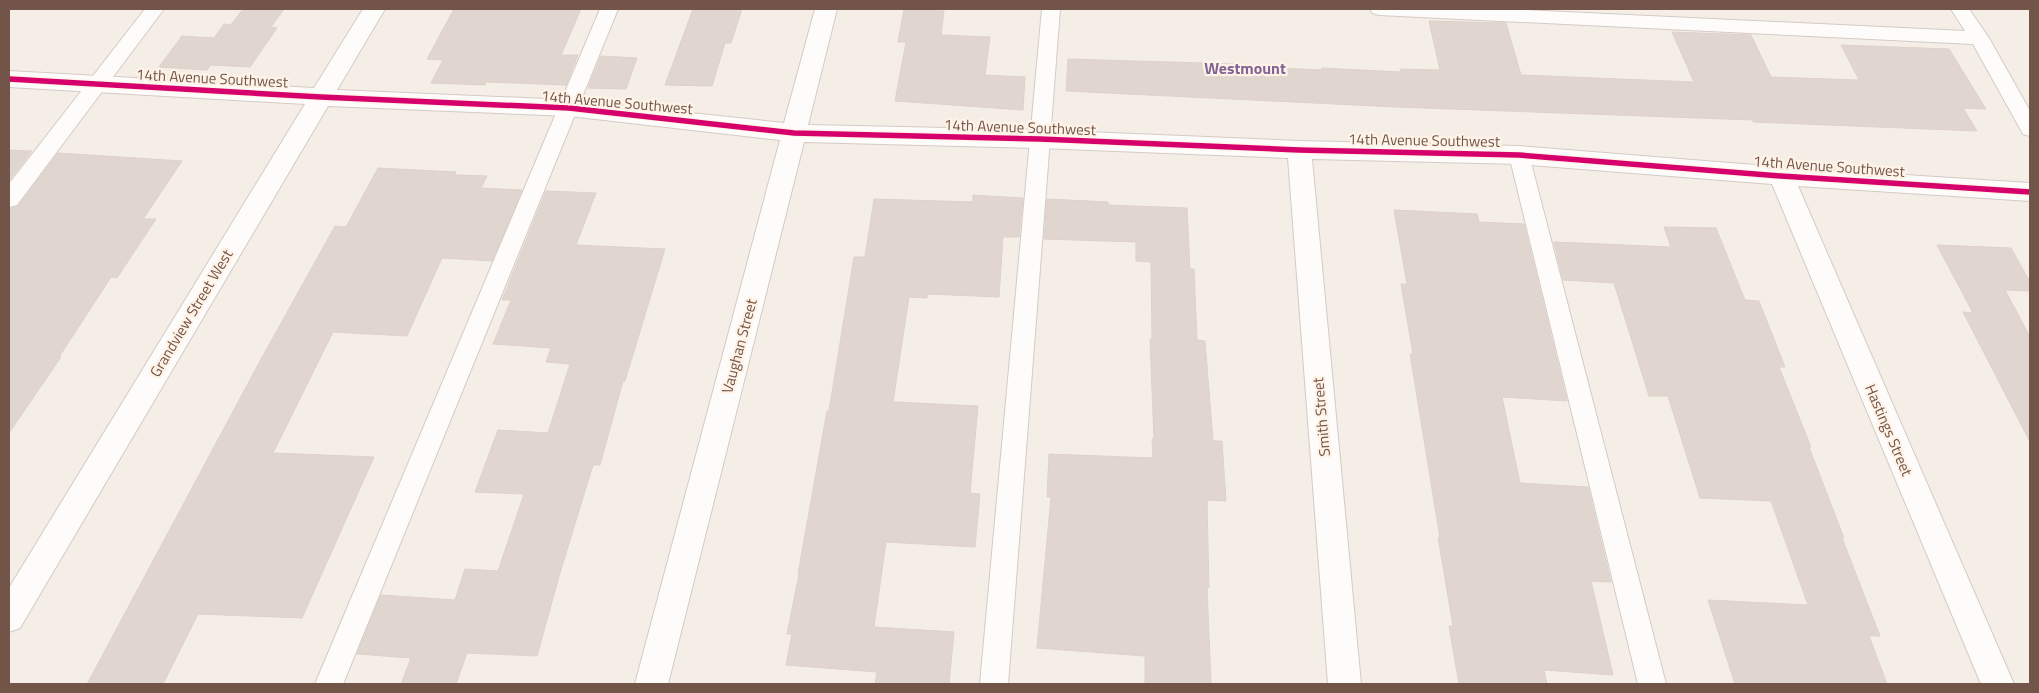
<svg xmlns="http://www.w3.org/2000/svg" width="2039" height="693" viewBox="0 0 2039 693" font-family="'Titillium Web',sans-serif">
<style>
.building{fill:#e1d6cf;stroke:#ded1c9}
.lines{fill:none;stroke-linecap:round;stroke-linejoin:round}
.lane-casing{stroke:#d4cac4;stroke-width:2}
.street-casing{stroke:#d4cac4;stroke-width:2}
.lane{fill:#fefcfb;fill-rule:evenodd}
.street{fill:#fefcfb;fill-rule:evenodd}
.cycleway-casing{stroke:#fff3e7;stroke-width:8}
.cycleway{stroke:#d6006c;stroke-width:5.5}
.labels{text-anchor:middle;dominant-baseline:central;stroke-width:4.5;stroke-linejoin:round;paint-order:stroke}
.street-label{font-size:15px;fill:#725449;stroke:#fff3e7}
.neighbourhood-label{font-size:16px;font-weight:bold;fill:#816495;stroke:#fff3e7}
</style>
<rect width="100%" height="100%" fill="#f5eee7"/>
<g class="building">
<path d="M243 9H284L271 27 277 28 250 67 211 65 207 70 159 67 182 36 214 38 224 24 231 25Z"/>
<path d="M454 9H581L561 55H578L566 85 486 82 485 85 431 83 443 60 427 59Z"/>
<path d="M693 9H742L731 43H725L712 86 665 85Z"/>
<path d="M904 10 944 11 941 35 990 37 985 75 1025 77 1023 110 895 101 906 42H898Z"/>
<path d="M1429 21 1506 23 1521 75 1694 82 1672 32 1751 35 1771 77 1859 80 1841 45 1949 49 1986 109 1963 108 1977 131 1753 122V120L1396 107 1066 91 1068 59 1236 64 1237 66 1322 70V68L1401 72 1400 69 1440 70Z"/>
<path d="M601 56 637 58 626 89 588 88Z"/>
<path d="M9 150 32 151 9 181Z"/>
<path d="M58 153 182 161 143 219H156L117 278 111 277 59 357H61L9 433V209L18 206Z"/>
<path d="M378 168 456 172 455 175 487 176 481 188 522 190 492 261 442 258 407 336 333 332 273 453 374 457 302 618 198 614 163 684H87L260 361 335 226 346 227Z"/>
<path d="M546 191 596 193 576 245 665 249 625 381H623L600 465H593L560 573 537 656 467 653 456 684H401L411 658 357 654 381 595 455 600 465 569 498 571 524 494 475 492 498 430 548 433 570 364 546 362 551 348 493 344 511 300H502Z"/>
<path d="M973 195 1023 198 1019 237H1003L999 297 927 294V298L909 297 893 402 978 406 970 493 980 494 975 547 886 542 874 627 954 632 949 684H875L877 672 786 665 792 634H787L799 574H798L827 411H829L854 257H865L874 199 973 202Z"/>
<path d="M1047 199 1108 202V205L1187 208 1190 269H1194L1197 340 1205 341 1213 441H1222L1226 501 1207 500 1209 588H1207L1211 684H1145V656L1037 648 1051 497H1047L1049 454 1153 458 1152 439H1154L1150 339H1152L1151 262 1136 261V242L1044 239Z"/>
<path d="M1394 210 1477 214 1479 222 1524 224 1567 401 1502 397 1520 483 1588 487 1611 582 1591 581 1613 675 1544 670 1547 684H1459L1449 626H1453L1438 537 1440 538 1410 354H1413L1401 284H1407Z"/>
<path d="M1664 227 1716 228 1745 300 1759 301 1785 367H1779L1811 447H1809L1844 538H1842L1880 636H1869L1887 684H1735L1708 600 1808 605 1771 501 1700 498 1668 396H1649L1614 283 1563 280 1554 242 1671 247Z"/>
<path d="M1937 245 2011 248 2030 282V291L2005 290 2030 337V442L1963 312 1973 313Z"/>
</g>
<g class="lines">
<g class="lane-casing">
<g id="lane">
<path d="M145 9H164L17 205 9 207V184Z"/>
<path d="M600 9H618L343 684H315Z"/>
<path d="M1042 9H1060L1008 684H980Z"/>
<path d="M1370 9H1504L1965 31 1951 9H1969L1989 38 2030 111V136L2023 134 1973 44 1379 15 1372 13Z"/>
<path d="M1519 147 1526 150 1529 155 1666 684H1638L1509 155 1512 150Z"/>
</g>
</g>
<g class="street-casing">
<path id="street" d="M363 9H385L337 90 569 100 784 123 815 9H837L808 125 1040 130 1299 141 1519 146 1781 167 2030 183V201L1798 186 2014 684H1981L1772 184 1519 164 1312 159 1361 684H1328L1288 158 1040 148 804 142 668 684H635L780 140 569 116 328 106 20 628 9 632V588L305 104 9 87V71L314 88Z"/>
</g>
<use href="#lane" class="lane"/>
<use href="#street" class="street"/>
<g class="cycleway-casing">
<path id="cycleway" d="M9 79 321 97 569 108 794 133 1040 139 1299 150 1519 155 1781 176 2030 192"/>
</g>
<use href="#cycleway" class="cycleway"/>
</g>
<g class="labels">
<g class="street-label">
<text transform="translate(212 78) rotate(3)">14th Avenue Southwest</text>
<text transform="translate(617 102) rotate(5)">14th Avenue Southwest</text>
<text transform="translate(1020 127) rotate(2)">14th Avenue Southwest</text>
<text transform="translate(1424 140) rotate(1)">14th Avenue Southwest</text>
<text transform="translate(1829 166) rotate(4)">14th Avenue Southwest</text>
<text transform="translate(191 313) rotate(-59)">Grandview Street West</text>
<text transform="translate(739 346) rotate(-75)">Vaughan Street</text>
<text transform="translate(1321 417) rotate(-95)">Smith Street</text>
<text transform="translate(1889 430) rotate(67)">Hastings Street</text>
</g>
<g class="neighbourhood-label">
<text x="1245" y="68">Westmount</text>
</g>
</g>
<rect width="2039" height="693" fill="none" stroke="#725449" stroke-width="20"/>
</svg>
